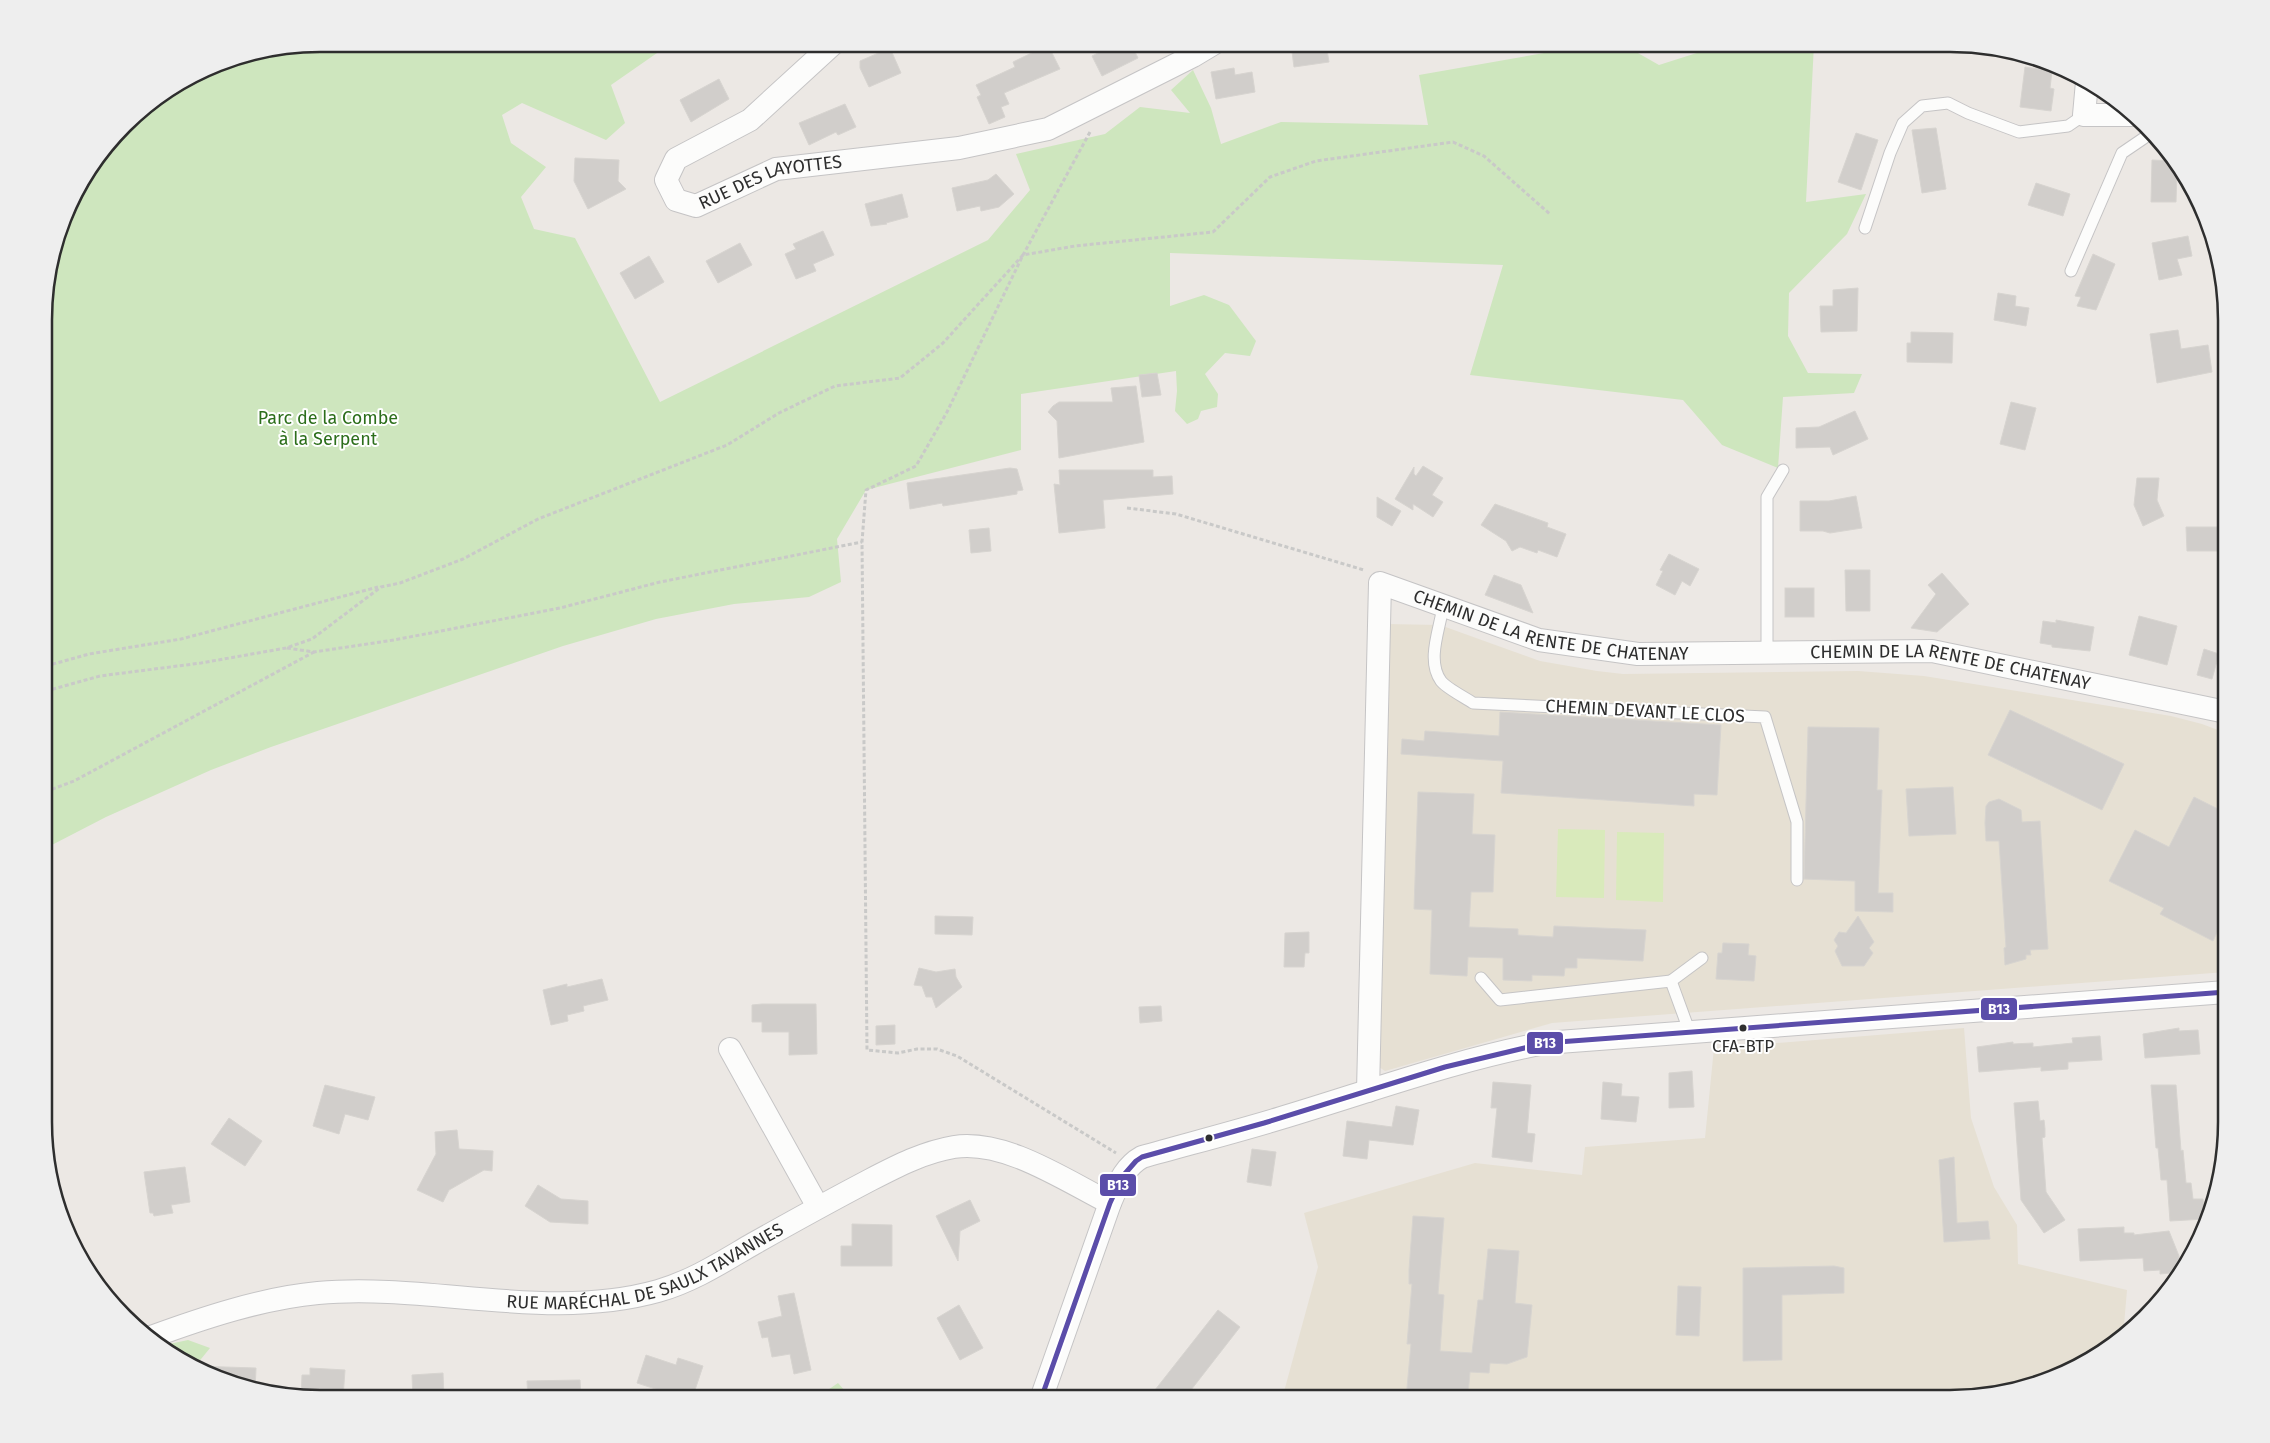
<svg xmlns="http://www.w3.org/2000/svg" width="2270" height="1443" viewBox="0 0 2270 1443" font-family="'Fira Sans',sans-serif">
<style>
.education{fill:#e6e0d3}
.green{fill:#cee6be}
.pitch{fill:#d9eabb}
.building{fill:#d1cecb;stroke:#d7d4d0}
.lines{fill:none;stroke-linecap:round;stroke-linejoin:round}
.lane-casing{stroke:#c5c4c5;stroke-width:13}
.street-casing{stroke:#c5c4c5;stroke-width:24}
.path{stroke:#c9c9c8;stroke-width:3;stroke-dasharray:4 2.5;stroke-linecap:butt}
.lane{stroke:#fcfcfb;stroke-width:11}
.street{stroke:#fcfcfb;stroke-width:22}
.bus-1-casing{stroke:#fff;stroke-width:9}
.bus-1{stroke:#5b4da9;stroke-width:5}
.bus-dot{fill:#2e2e2e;stroke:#fff;stroke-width:2}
.labels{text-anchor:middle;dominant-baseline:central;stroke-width:4;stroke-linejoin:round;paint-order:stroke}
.bus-label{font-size:17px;fill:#2e2e2e;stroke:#fff}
.street-label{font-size:18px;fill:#2e2e2e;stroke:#fff}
.park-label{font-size:18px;fill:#2c6e1b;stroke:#fff}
.rim{fill:none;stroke:#2e2e2e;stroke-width:2.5}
.line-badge{stroke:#fff;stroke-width:2}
.badge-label{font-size:14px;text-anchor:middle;font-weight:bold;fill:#fff}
</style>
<rect width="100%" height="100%" fill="#ece8e4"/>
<g class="education">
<path d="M1385 624 1440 625 1540 661 1597 671 1623 674 1858 671 1924 676 2171 716 2202 724 2226 733V972L1552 1023 1385 1071 1373 1063Z"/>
<path d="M1964 1028 1971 1118 1994 1187 2017 1225 2018 1264 2127 1290 2123 1337 2088 1362 2022 1390 1968 1399H1282L1318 1267 1304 1213 1475 1163 1582 1175 1585 1147 1705 1138 1714 1048Z"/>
</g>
<g class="green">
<path d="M320 44H670L611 85 625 123 606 140 522 103 502 115 511 143 546 167 521 197 534 229 575 238 660 402 988 240 1030 190 1016 154 1105 134 1140 107 1190 113 1171 90 1193 70 1211 108 1221 144 1281 122 1428 125 1419 75 1595 44H1622L1659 65 1725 44H1814L1806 202 1866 194 1847 234 1789 293 1788 336 1808 373 1862 374 1854 393 1783 397 1778 468 1722 445 1683 400 1470 375 1503 265 1170 253V306L1204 295 1229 305 1256 341 1250 356 1225 353 1205 374 1218 394 1217 407 1201 411 1198 419 1187 424 1175 411 1177 391 1176 371 1021 394V450L866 490 837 539 841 582 809 597 734 604 656 619 563 646 271 747 211 770 106 817 46 848V284L72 198 138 113 215 65Z"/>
<path d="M188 1340 210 1348 197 1364C184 1362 170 1356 160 1346Z"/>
<path d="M838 1383 852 1399H819L822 1394Z"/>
</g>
<g class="pitch">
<path d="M1558 829 1605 830 1604 898 1556 897Z"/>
<path d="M1617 832 1664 833 1663 902 1616 900Z"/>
</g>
<g class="building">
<path d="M1102 44H1131L1138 58 1102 76 1092 56 1104 50Z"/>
<path d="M1291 44H1326L1329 62 1294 67Z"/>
<path d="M1048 45 1060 69 1004 93 1009 104 1001 107 1005 117 989 124 977 97 981 95 976 85 1015 67 1013 62Z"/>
<path d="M890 48 901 73 869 87 860 68V61Z"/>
<path d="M2025 67 2052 71 2050 88 2054 89 2051 111 2020 107Z"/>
<path d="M1234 68 1235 75 1252 72 1255 92 1216 99 1211 72Z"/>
<path d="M719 79 729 99 691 122 680 100Z"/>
<path d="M845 104 856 127 838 135 836 132 809 145 799 123Z"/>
<path d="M1936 128 1946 189 1922 193 1912 130Z"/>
<path d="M1856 133 1878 140 1861 190 1838 182Z"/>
<path d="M575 158 619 160 618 181 626 189 588 209 574 181Z"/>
<path d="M2152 160 2174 161V170H2177L2176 202H2151Z"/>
<path d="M996 174 1014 194 999 207 981 211 980 206 957 211 952 188 988 180Z"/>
<path d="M2036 183 2070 194 2063 216 2028 205Z"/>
<path d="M902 194 908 217 886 223 887 224 871 226 865 204Z"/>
<path d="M823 231 834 255 813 264 816 271 796 279 785 254 796 249 793 244Z"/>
<path d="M2188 236 2192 256 2177 259 2182 275 2159 280 2152 243Z"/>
<path d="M740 243 752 265 718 283 706 261Z"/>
<path d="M2093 254 2115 264 2096 310 2077 306 2081 297 2075 296Z"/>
<path d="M649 256 664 282 635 299 620 273Z"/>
<path d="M1858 288 1857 331 1821 332 1820 306H1833V290Z"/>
<path d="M1998 293 2016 296 2015 306 2029 308 2026 326 1994 320Z"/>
<path d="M2178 330 2181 349 2208 345 2212 372 2157 383 2150 334Z"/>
<path d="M1911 332 1953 333 1952 363 1907 362V343H1911Z"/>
<path d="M1157 373 1161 395 1142 397 1139 375Z"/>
<path d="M1136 386 1144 442 1059 458 1057 421 1048 412 1053 406 1059 402H1113L1111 388Z"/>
<path d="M2011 402 2036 408 2025 450 2000 444Z"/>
<path d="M1855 411 1868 439 1833 455 1830 447 1796 448V428L1819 427Z"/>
<path d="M1423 466 1443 478 1432 495 1443 502 1433 517 1413 504V510L1395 499 1414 467V474L1416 476Z"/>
<path d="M1010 468 1017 469 1023 490 1017 491V494L943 506 942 503 910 509 907 483Z"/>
<path d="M1059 470H1153V477L1172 476 1173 494 1103 500 1105 528 1059 533 1054 484 1060 485Z"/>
<path d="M2137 478H2159L2157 500 2164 516 2143 526 2134 505Z"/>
<path d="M1856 496 1862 528 1830 533 1823 531H1800V501H1829Z"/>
<path d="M1377 497 1401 511 1392 526 1377 517Z"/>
<path d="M1495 504 1548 523 1547 527 1566 534 1557 557 1538 550 1537 553 1520 547 1512 551 1506 541 1481 525Z"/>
<path d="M2186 527H2223L2222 551H2187Z"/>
<path d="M989 528 991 551 971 553 969 530Z"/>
<path d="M1669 554 1699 569 1690 586 1682 581 1675 595 1656 585 1663 571 1660 570Z"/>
<path d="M1845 570H1870V611H1846Z"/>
<path d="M1942 573 1969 604 1937 632 1911 628 1936 594 1928 585Z"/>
<path d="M1494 575 1521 585 1533 613 1485 595Z"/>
<rect x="1785" y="588" width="29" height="29"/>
<path d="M2139 616 2177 626 2167 665 2129 655Z"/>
<path d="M2056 620 2094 627 2090 651 2052 647V645L2040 643 2043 621 2056 623Z"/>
<path d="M2204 649 2219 654 2212 679 2197 675Z"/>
<path d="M2010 710 2124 764 2102 810 1988 755Z"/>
<path d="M1500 712 1721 725 1717 795 1694 794V806L1501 793 1503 761 1401 754 1402 739 1424 741 1425 731 1499 736Z"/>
<path d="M1808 727 1879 728 1877 790H1882L1878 893H1893V912L1855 911V881L1804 879Z"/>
<path d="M1953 787 1956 834 1909 836 1906 789Z"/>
<path d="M1418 792 1474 794 1472 834 1495 835 1493 892H1471L1469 927 1518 929V935L1553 937 1554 926 1646 930 1643 961 1577 958V968H1565L1564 976 1532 975V981L1503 980V958L1468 957 1467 976 1430 974 1432 910 1414 909Z"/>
<path d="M2194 797 2226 813V926L2221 924 2213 941 2160 914 2164 908 2109 881 2135 830 2169 847Z"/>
<path d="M1999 799 2021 810 2022 822 2040 821 2048 949 2030 950 2031 955H2026V959L2005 965 2004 948 2006 947 1999 841H1986L1985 823 1986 806 1989 802Z"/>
<path d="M935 916 973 917 972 935 935 934Z"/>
<path d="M1858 916 1874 942 1869 948 1873 953 1864 966H1842L1835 951 1838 946 1834 940 1839 932 1846 933Z"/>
<path d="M1309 932V953H1305L1304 967H1284L1285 933Z"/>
<path d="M1723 943 1749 944 1748 955 1756 956 1754 981 1716 979 1718 953H1722Z"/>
<path d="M919 968 936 972 955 969 956 977 962 987 936 1008 932 997H926L922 986 914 985Z"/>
<path d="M602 979 608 1000 583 1006 584 1011 567 1015 568 1021 551 1025 543 990 567 984V987Z"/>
<path d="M762 1004H816L817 1054 789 1055V1032H762V1022H752V1005Z"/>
<path d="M1161 1006 1162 1021 1140 1023 1139 1007Z"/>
<path d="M895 1025V1044L876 1045V1026Z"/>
<path d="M2179 1028V1031L2198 1030 2200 1054 2145 1058 2143 1034Z"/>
<path d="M2100 1036 2102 1060 2068 1062V1069L2041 1071V1067L1979 1072 1977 1047 2013 1042V1044L2033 1043V1047L2073 1043 2072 1038Z"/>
<path d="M1692 1071 1694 1107 1669 1108V1073Z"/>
<path d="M1493 1082 1531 1085 1527 1133 1535 1134 1532 1162 1492 1157 1497 1108H1491Z"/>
<path d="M1603 1082 1622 1084 1621 1096 1639 1097 1636 1122 1601 1119Z"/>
<path d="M325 1085 375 1097 368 1120 345 1114 339 1134 313 1126Z"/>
<path d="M2151 1085H2176L2181 1151 2183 1150 2186 1183H2191L2193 1199H2203L2205 1219 2170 1221 2167 1180H2161L2158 1148H2156Z"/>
<path d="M2038 1101 2040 1121 2044 1120 2045 1129V1137L2042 1138 2046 1192 2065 1220 2044 1233 2021 1200 2014 1103Z"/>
<path d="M1396 1106 1419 1110 1413 1145 1369 1140 1367 1159 1343 1156 1347 1121 1392 1127Z"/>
<path d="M229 1118 262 1141 245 1166 211 1144Z"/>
<path d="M457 1130 459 1149 493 1151 492 1171 484 1170 449 1190 443 1202 417 1190 436 1154 435 1132Z"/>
<path d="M1252 1149 1276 1152 1271 1186 1247 1182Z"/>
<path d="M1954 1157 1957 1223 1988 1221 1990 1239 1944 1242 1939 1160Z"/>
<path d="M185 1167 190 1202 171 1205 173 1213 154 1216 153 1213H150L144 1172Z"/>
<path d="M538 1185 561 1199 588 1201V1224L550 1222 525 1206Z"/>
<path d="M970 1200 980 1221 960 1231 958 1261 936 1216Z"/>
<path d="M1413 1216 1444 1218 1438 1294 1444 1295 1440 1351 1472 1353 1478 1300H1483L1488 1249 1519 1251 1515 1303 1532 1305 1527 1357 1507 1364 1490 1363 1489 1373 1470 1372 1468 1395 1433 1392V1399H1406L1411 1344H1407L1412 1284H1409V1270Z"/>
<path d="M852 1224 892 1225V1266H841V1246H852Z"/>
<path d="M2124 1227V1233H2134V1235L2169 1231 2179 1256 2180 1272 2160 1274V1270L2144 1271 2143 1258 2080 1261 2078 1229Z"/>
<path d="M1834 1266 1844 1268V1293L1782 1295V1360L1743 1361V1268Z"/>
<path d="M1678 1286 1701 1287 1699 1336 1676 1335Z"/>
<path d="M794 1293 811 1370 794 1374 790 1354 772 1357 768 1337 762 1338 758 1322 782 1316 778 1296Z"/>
<path d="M959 1305 983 1348 960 1360 937 1318Z"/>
<path d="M1218 1310 1240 1327 1184 1399H1166L1155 1390Z"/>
<path d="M646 1355 676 1365 678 1358 703 1366 692 1399H666L668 1393 637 1383Z"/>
<path d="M195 1366 256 1368 255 1391 248 1390Z"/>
<path d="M310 1368 345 1370 343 1397 320 1399 301 1397 302 1375H310Z"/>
<path d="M443 1373 444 1399H413L412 1375Z"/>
<path d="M580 1380 581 1399H528L527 1381Z"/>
</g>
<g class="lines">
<g class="lane-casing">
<g id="lane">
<path d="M1865 228 1890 153 1903 123 1922 106 1948 103 1968 113 2019 132 2068 126 2084 115"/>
<path d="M2071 271 2122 153 2147 136 2154 135"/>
<path d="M1443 606C1440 629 1426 660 1441 681 1446 688 1466 698 1473 703L1765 717 1797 822V880"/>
<path d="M1767 653V497L1783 470"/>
<path d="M1481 978 1500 1000 1671 981 1690 1033"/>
<path d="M1671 981 1702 958"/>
</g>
</g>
<g class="street-casing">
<g id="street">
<path id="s1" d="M833 44 750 120 676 159 666 180 676 200 696 206 776 169 959 148 1048 129 1193 56 1213 44"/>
<path d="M2087 82 2084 115H2131"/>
<path d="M730 1049 818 1207"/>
<path id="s2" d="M1368 1091 1380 583 1539 640 1638 654 1932 651 2226 712"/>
<path id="s3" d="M151 1337C203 1318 263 1298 318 1293 431 1283 547 1322 658 1291 693 1281 722 1262 753 1244 792 1222 830 1201 870 1180 897 1166 924 1152 954 1147 1005 1139 1066 1181 1110 1203"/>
<path d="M1041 1399 1110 1203C1118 1185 1124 1167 1142 1157 1188 1144 1235 1132 1281 1118 1368 1092 1455 1060 1545 1043L2226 992"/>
</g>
</g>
<g class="path">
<path d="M1090 132 1023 255 947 412 916 466 866 490 862 542 867 1050 898 1053 917 1049H937L957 1056 1116 1153"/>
<path d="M1127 508 1176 514 1364 570"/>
<path d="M287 648 314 652 394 640 560 608 660 582 862 542"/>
<path d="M46 666 89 654 181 639 378 587"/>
<path d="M46 691 100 676 201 663 286 648 312 639 381 587 400 583 463 559 538 519 727 445 779 413 835 386 900 378 943 343 1023 255 1075 246 1213 232 1270 177 1316 161 1453 142 1484 156 1551 215"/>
<path d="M46 742 48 691"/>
<path d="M46 788 50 790 74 781 314 652"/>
</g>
<use href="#lane" class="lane"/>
<use href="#street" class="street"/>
<g class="bus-1-casing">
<path id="bus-1" d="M1041 1399 1110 1203 1122 1177 1136 1161 1142 1157 1264 1123 1445 1067 1545 1043 2226 992"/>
</g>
<use href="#bus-1" class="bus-1"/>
</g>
<g class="bus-dot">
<circle cx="1743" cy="1028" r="4.5"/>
<circle cx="1209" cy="1138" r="4.5"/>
</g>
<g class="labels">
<g class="bus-label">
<text x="1743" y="1046">CFA-BTP</text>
</g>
<g class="street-label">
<text stroke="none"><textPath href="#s1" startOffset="342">RUE DES LAYOTTES</textPath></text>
<text stroke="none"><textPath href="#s2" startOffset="686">CHEMIN DE LA RENTE DE CHATENAY</textPath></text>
<text stroke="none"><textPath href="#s2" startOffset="1091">CHEMIN DE LA RENTE DE CHATENAY</textPath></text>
<text transform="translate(1645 711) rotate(3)">CHEMIN DEVANT LE CLOS</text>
<text stroke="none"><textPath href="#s3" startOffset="508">RUE MARÉCHAL DE SAULX TAVANNES</textPath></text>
</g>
<g class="park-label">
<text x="328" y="418">Parc de la Combe<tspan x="328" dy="21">à la Serpent</tspan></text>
</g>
</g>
<path d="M0 0H2270V1443H0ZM320 52H1950A268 268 0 0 1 2218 320V1122A268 268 0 0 1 1950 1390H320A268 268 0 0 1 52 1122V320A268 268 0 0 1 320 52Z" fill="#eee" fill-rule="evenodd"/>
<path class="rim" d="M320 52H1950A268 268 0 0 1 2218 320V1122A268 268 0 0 1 1950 1390H320A268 268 0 0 1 52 1122V320A268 268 0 0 1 320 52Z"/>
<g class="line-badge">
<rect x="1980" y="997" width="38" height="24" rx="5" fill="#5b4da9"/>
<rect x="1526" y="1031" width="38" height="24" rx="5" fill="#5b4da9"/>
<rect x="1099" y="1173" width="38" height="24" rx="5" fill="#5b4da9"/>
</g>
<g class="badge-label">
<text x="1999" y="1014">B13</text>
<text x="1545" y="1048">B13</text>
<text x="1118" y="1190">B13</text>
</g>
</svg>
